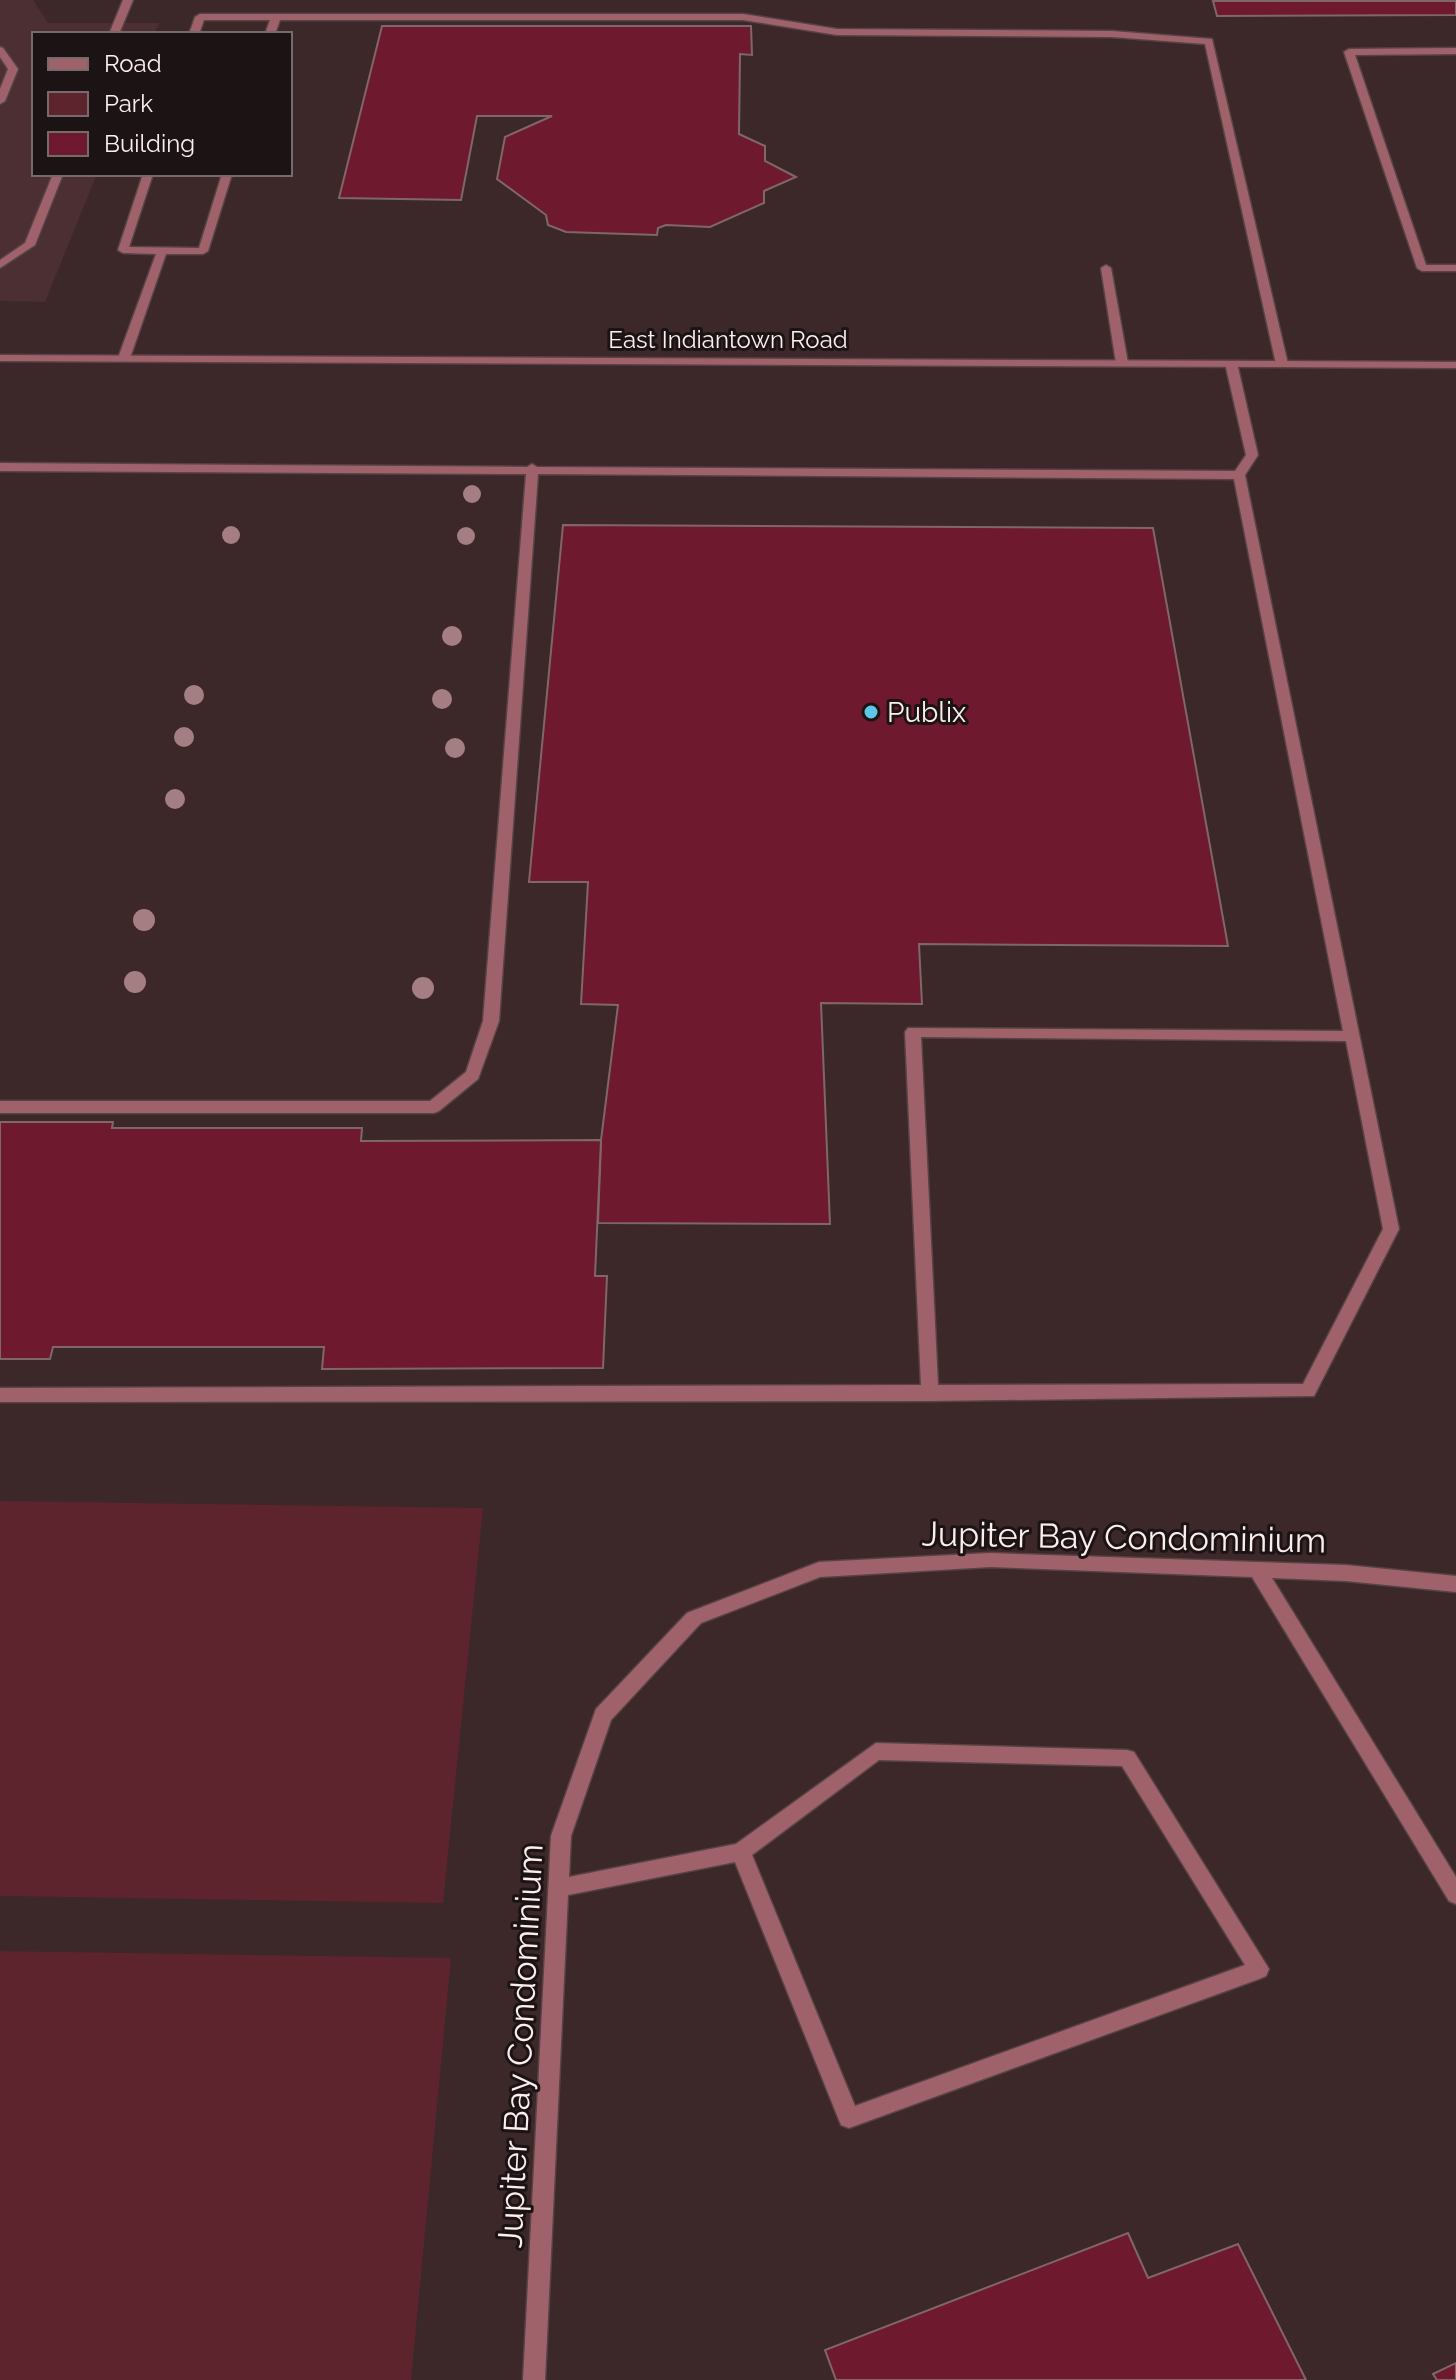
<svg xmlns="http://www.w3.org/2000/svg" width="1456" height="2380" viewBox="0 0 1456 2380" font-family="Raleway,sans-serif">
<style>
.built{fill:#4b2f33}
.green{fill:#5d242e}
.building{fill:#6f192e;stroke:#7f6769;stroke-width:2}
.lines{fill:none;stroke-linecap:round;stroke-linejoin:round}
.service-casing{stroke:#574345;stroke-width:3}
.tertiary-casing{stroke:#574345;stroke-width:3}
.service{fill:#a0626a;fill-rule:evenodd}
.tertiary{fill:#a0626a;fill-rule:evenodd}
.tree{fill:#a47e82}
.poi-dot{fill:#5dc7e8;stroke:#1c1314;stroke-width:3}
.labels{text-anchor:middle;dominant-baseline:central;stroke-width:6;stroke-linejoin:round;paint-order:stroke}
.far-street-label{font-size:24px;fill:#fcedef;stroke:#1c1314}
.poi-label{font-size:28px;fill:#fcedef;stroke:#1c1314;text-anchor:start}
.near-street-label{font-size:34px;fill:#fcedef;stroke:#1c1314}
</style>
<rect width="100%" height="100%" fill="#3c2729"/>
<path class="built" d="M0 0H33L48 23H159L154 34H34V174H97L45 302 0 301Z"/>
<g class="green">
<path d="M0 1501 483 1508 443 1903 0 1896Z"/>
<path d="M0 1951 451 1958 411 2380H0Z"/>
</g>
<g class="building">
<path d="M1213 1H1456V15L1217 16Z"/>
<path d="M382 26H751L752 55 740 54 739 134 765 146V161L796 177 764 191V203L710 227 666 225 658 228 657 235 566 232 548 225 546 215 497 179 505 137 552 116H477L461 200 339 198Z"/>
<path d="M563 525 1153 528 1228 946 919 944 922 1004 821 1003 830 1224 598 1223 601 1140 618 1005 581 1004 588 882H529Z"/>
<path d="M0 1122H113L112 1128H362L361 1141 601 1140 595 1276H607L603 1368 322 1369 324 1347H53L50 1359H0Z"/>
<path d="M1128 2233 1148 2278 1238 2244 1306 2380H836L825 2350Z"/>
<path d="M1456 2363V2380H1437L1433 2374Z"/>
</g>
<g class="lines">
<g class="service-casing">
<g id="service">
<path d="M123 0H133L119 34H109Z"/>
<path d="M200 14H743L837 29 1112 31 1212 39 1288 364 1282 367 1276 364 1205 44 1112 37 837 35 743 20H280L275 34H265L270 20H204L199 34H189L195 17Z"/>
<path d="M0 47 3 48 18 69 5 101 0 104V89L8 69 0 57Z"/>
<path d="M1456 48V54L1355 55 1426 265H1456V271H1422L1417 268 1344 52 1349 49Z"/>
<path d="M53 174H63L35 245 0 268V260L25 243Z"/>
<path d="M143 174H153L129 247 199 248 222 174H232L208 251 203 254H166L130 358 124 361 118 358 156 254 123 253 118 250Z"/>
<path d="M1106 265 1111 268 1128 363 1122 366 1116 363 1101 268Z"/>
<path d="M1227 361 1237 363 1258 455 1245 475 1399 1229 1314 1396 930 1401 0 1402V1388L921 1385 905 1032 908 1028 1343 1031 1234 479 538 474 499 1021 478 1079 439 1111 434 1113H0V1101H430L466 1072 483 1021 526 474 0 471V463L527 467 532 464 537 467 1235 471 1246 455 1225 363ZM921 1037 1346 1041 1383 1229 1303 1384 938 1385Z"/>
<path d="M990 1553 1346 1565 1456 1576V1592L1346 1581 1272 1578 1456 1877V1904L1449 1901 1252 1577 990 1567 820 1577 701 1623 611 1720 571 1836 569 1877 736 1844 876 1743 1127 1750 1134 1752 1269 1969 1266 1976 1259 1979 849 2128 841 2125 735 1862 568 1895 545 2380H523L551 1836 596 1709 687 1613 819 1562ZM879 1760 1122 1766 1245 1965 855 2106 752 1855Z"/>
</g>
</g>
<g class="tertiary-casing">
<path id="tertiary" d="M0 355 1456 362V368L0 361Z"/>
</g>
<use href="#service" class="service"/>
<use href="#tertiary" class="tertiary"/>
</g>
<g class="tree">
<circle cx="472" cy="494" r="9"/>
<circle cx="231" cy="535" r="9"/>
<circle cx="466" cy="536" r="9"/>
<circle cx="452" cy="636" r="10"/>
<circle cx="194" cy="695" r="10"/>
<circle cx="442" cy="699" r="10"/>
<circle cx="184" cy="737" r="10"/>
<circle cx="455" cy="748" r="10"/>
<circle cx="175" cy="799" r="10"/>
<circle cx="144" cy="920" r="11"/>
<circle cx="135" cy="982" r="11"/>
<circle cx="423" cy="988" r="11"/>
</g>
<circle class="poi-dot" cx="871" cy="712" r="8"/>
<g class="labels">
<g class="far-street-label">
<text x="728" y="339">East Indiantown Road</text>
</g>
<g class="poi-label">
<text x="887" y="712">Publix</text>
</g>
<g class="near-street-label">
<text transform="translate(1124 1537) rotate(1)">Jupiter Bay Condominium</text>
<text transform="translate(520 2046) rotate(-87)">Jupiter Bay Condominium</text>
</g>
</g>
<rect x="32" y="32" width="260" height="144" fill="#1c1314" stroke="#766a6c" stroke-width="2"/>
<rect x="48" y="58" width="40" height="12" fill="#a0626a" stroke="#766a6c" stroke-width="2"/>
<text x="104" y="72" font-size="24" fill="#fcedef">Road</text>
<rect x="48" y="92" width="40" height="24" fill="#5d242e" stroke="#766a6c" stroke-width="2"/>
<text x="104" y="112" font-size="24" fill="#fcedef">Park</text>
<rect x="48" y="132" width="40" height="24" fill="#6f192e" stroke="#766a6c" stroke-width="2"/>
<text x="104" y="152" font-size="24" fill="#fcedef">Building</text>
</svg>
